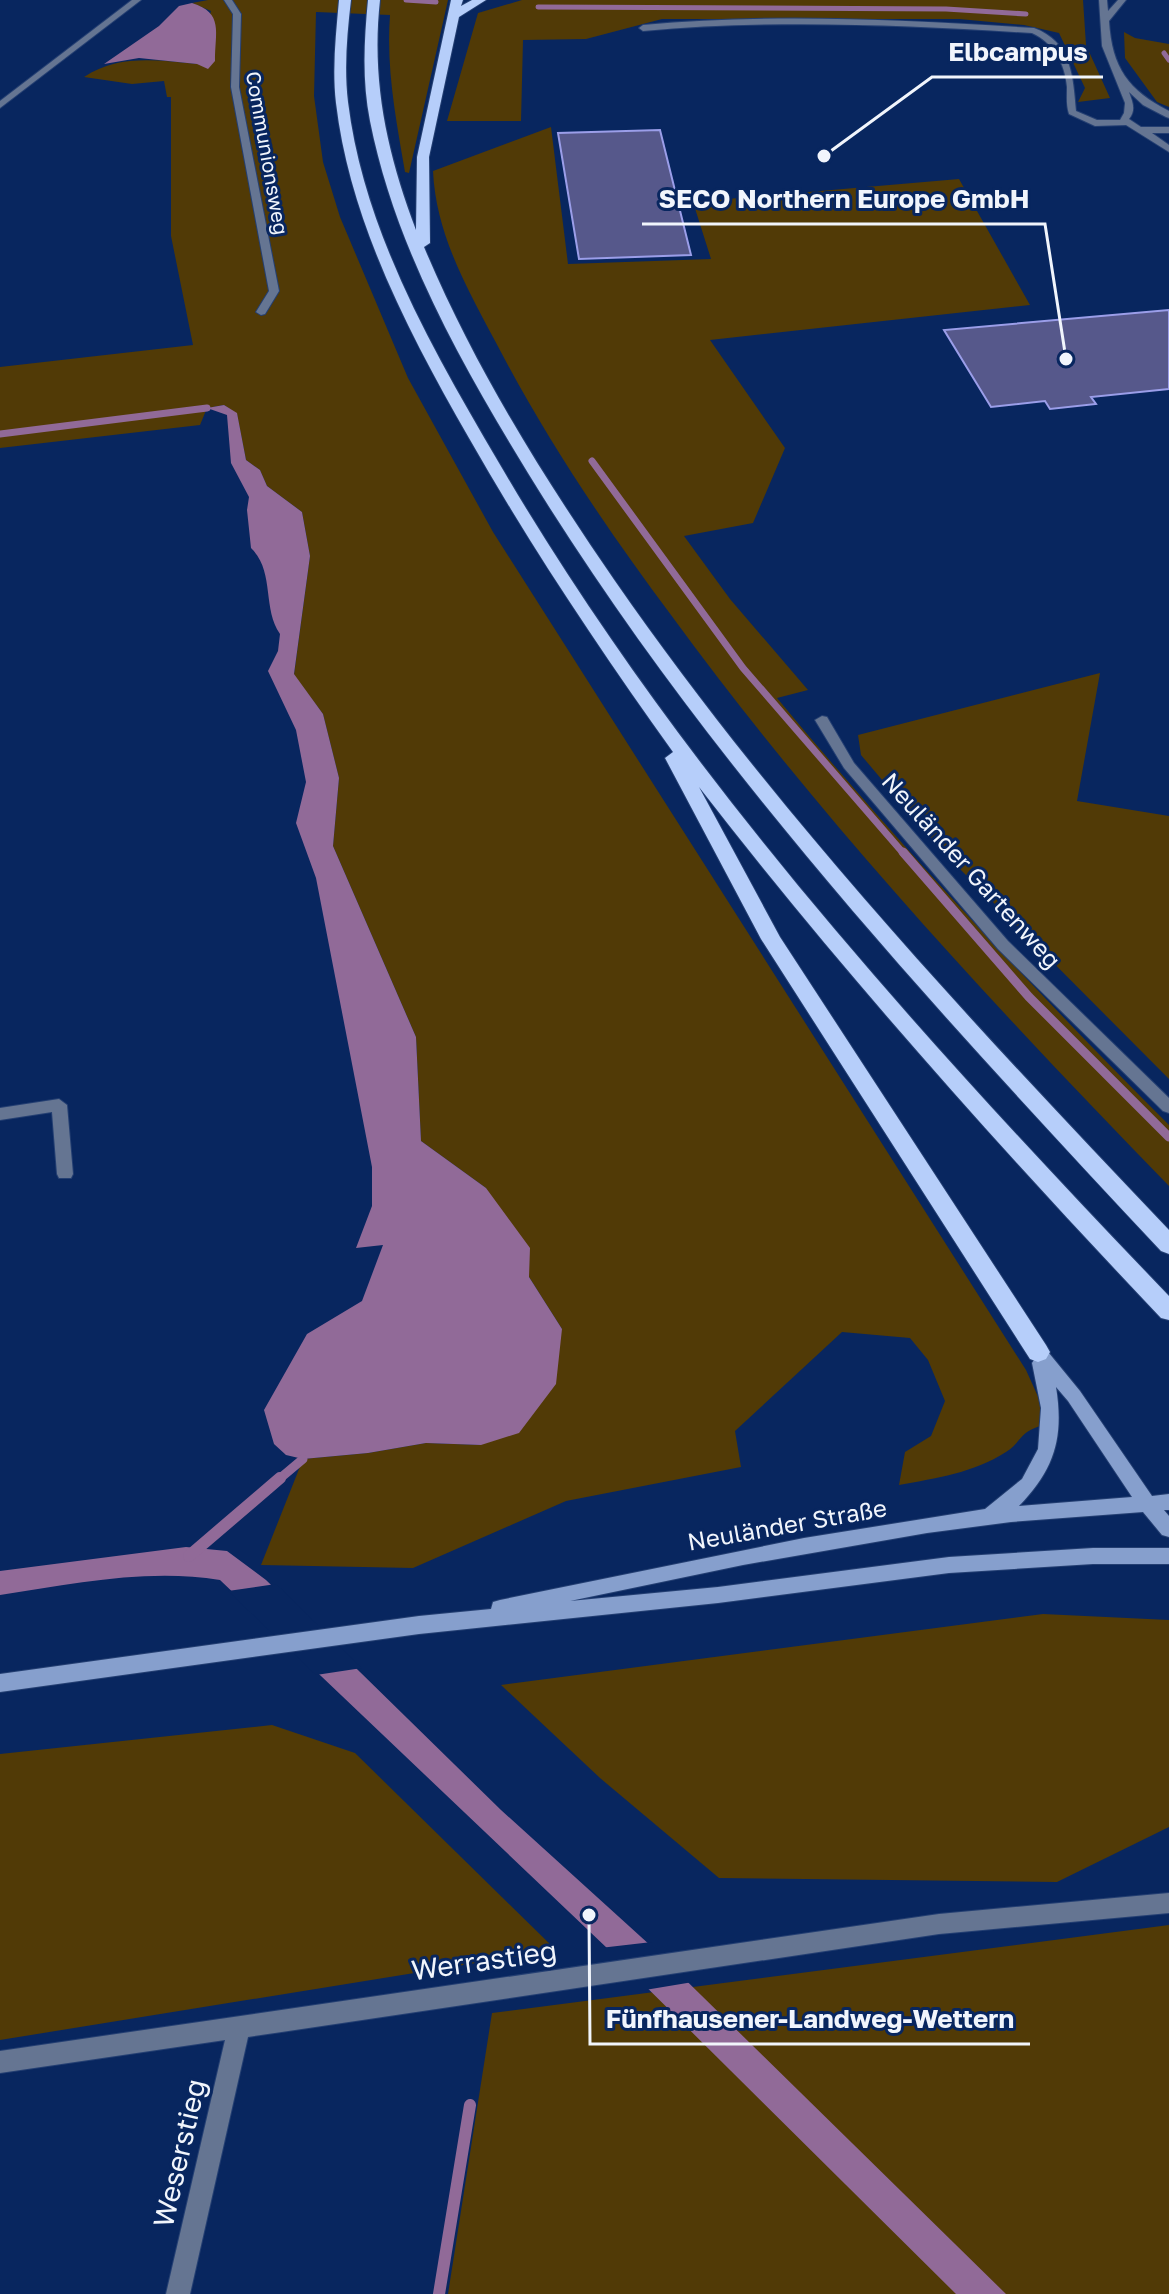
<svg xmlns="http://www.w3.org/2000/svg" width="1169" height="2294" viewBox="0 0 1169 2294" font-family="'Golos Text',sans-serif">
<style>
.green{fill:#513a06}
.water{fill:#916a98}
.pier{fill:#08265f}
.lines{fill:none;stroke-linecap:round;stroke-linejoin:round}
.stream-far3{stroke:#916a98;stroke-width:5}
.stream-far2{stroke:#916a98;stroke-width:7}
.stream-far1{stroke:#916a98;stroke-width:9}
.stream{stroke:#916a98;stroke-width:12}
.building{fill:#56588b;stroke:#9b9ee9;stroke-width:2}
.minor-casing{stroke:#243f72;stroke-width:2}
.secondary-casing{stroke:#243f72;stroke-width:2}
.trunk-casing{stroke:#243f72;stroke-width:2}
.minor{fill:#657592;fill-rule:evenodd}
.secondary{fill:#869fcd;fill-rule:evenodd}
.trunk{fill:#b6cefa;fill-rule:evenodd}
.labels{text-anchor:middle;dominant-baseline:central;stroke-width:6;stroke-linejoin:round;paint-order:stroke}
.far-street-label{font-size:20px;fill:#f1f5fc;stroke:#08265f}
.street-label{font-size:24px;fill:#f1f5fc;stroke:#08265f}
.near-street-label{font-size:28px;fill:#f1f5fc;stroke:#08265f}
.leader{fill:none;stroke:#f1f5fc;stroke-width:3}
.callout-dot{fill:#f1f5fc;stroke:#08265f;stroke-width:3}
.callout-label{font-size:26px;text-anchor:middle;font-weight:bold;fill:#f1f5fc;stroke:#08265f;stroke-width:6;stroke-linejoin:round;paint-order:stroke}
</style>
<rect width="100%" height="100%" fill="#08265f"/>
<g class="green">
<path d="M208 0H448L409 173 405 172C396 119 386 69 390 15L316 12 314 96 323 162 340 217 408 378 493 532 1026 1370 1040 1401V1426C1018 1433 1022 1442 1006 1452 973 1473 937 1478 899 1485L905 1452 931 1436 945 1401 928 1360 910 1338 842 1332 735 1431 741 1467 566 1501 413 1568 261 1565 303 1459 368 1453 426 1443 481 1445 562 1329 529 1277 486 1188 421 1141 416 1037 333 846 339 778 323 714 294 675 310 556 302 512 267 486 260 470 246 460 237 414 224 405 207 408 200 425 0 448V367L193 345 171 236V97H167L164 81 132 84 84 77C118 54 157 60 197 64L211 11 192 3Z"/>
<path d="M522 0H1083L1086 45 1110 98 1078 102 1085 88 1059 33 1024 25 959 19H662L586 39 523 40 521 121H447L478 13Z"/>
<path d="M1124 32 1135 38 1169 44V107L1157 102 1125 58Z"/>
<path d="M551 127 568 264 711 259 693 202 959 179 1030 305 710 340 785 448 753 523 684 536 730 599 808 690 777 698C901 847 1032 988 1169 1125V1186C993 1005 820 819 671 615 609 532 550 445 502 354 471 295 436 238 433 171Z"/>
<path d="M1100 673 1077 801 1169 816V1079L942 851 861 755 858 735Z"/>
<path d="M1043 1614 1169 1620V1827L1057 1882 719 1878 600 1778 501 1685Z"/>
<path d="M272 1725 355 1753 556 1950 0 2040V1754Z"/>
<path d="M1169 1925V2294H448L492 2013Z"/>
</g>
<g class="water">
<path d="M192 3C224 13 215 32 215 61L208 69 197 64 139 58 104 64 159 26 179 6Z"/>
<path d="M224 405 237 413 246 460 260 470 267 486 302 512 310 556 294 674 323 714 339 778 333 846 416 1037 421 1141 486 1188 530 1248 529 1277 562 1329 556 1384 519 1433 481 1445 426 1443 368 1453 303 1459 286 1455 274 1444 264 1410 307 1334 362 1301 383 1245 356 1248 372 1206V1167L316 878 296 823 306 782 296 730 268 671 278 651 280 634C262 608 275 571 251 548L247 510 249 497 231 463 227 415 207 408Z"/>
<path d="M186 1547 227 1551 266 1580 501 1810 651 1946 1006 2294H956L608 1949 220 1580C147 1568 73 1584 0 1595V1571Z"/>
</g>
<g class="pier">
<path d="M276 1584 362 1668 316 1675 228 1591Z"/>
<path d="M652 1942 693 1982 645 1990 600 1948Z"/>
</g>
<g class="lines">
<g class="stream-far3">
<path d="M406 0 436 2"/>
<path d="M538 7 946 9 1026 14"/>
<path d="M1164 53 1169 60"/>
</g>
<g class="stream-far2">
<path d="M0 434 207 408"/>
<path d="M592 461 743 668 904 854"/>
</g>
<g class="stream-far1">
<path d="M903 852 1029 997 1169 1137"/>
<path d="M278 1480 303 1459"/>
</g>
<g class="stream">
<path d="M189 1556 280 1478"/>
<path d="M439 2294 470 2105"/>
</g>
</g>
<g class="building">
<path d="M660 130 691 255 579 259 558 133Z"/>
<path d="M1169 310V389L1091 397 1096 404 1050 409 1045 401 991 407 944 330Z"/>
</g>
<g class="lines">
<g class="minor-casing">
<g id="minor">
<path d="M132 0H141L0 108V101Z"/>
<path d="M224 0H232L241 14 239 87 279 291 265 314 261 315 256 312 269 291 231 87 233 14Z"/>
<path d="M1099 0H1107L1108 11 1118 0H1126L1109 21C1112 68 1128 90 1169 111V118L1166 117 1143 105 1129 92C1133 103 1136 110 1129 119L1141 127H1169V133H1152L1169 145V152L1126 125 1095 126 1069 114C1066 105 1067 97 1067 87 1065 64 1054 43 1032 33 903 25 773 19 643 31L639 28 643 25C773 13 904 20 1034 28 1072 42 1073 77 1076 111L1097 120H1120L1124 113 1125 103 1102 46Z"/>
<path d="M822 716 827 717 854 763 1008 941 1169 1098V1113L1163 1111 998 949 844 768 815 720Z"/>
<path d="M59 1099 67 1105 73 1174 71 1178H59L57 1174 52 1112 0 1120V1108Z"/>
<path d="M1169 1893V1913L939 1934 248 2037 190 2294H166L225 2040 0 2073V2051L939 1914Z"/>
</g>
</g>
<g class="secondary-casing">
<path id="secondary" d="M1038 1345 1044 1347 1080 1391 1152 1496 1169 1494V1510H1164L1169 1516V1537L1162 1535 1143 1512 1011 1522 927 1533 743 1565 570 1601 718 1587 949 1557 1093 1548H1169V1564H1093L949 1573 718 1603 419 1634 0 1692V1674L419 1616 491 1609 493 1602 500 1600 804 1538 985 1509 1022 1479 1038 1449 1041 1408 1032 1363 1034 1360 1029 1352 1032 1347ZM1056 1387 1068 1401 1132 1497 1019 1506C1055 1469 1064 1437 1056 1387Z"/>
</g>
<g class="trunk-casing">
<g id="trunk">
<path d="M339 0H351C347 34 344 68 348 102 364 232 434 352 499 463 680 773 922 1038 1169 1296V1320L1161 1318C999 1147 843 973 699 787L780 937 1046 1345 1050 1352 1046 1359 1038 1362 1030 1359 761 939 665 758 673 752C600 650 531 547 469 438 410 335 350 222 336 103 332 68 336 34 339 0Z"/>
<path d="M368 0H380C371 81 387 153 416 230L417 157 451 0H463L461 6 472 0H486L459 17 429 157 430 243 424 247C474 366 542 475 615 581 778 816 973 1024 1169 1230V1254L1161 1251C933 1007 704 760 528 473 462 365 395 247 370 121 362 81 364 41 368 0Z"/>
</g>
</g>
<use href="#minor" class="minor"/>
<use href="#secondary" class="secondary"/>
<use href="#trunk" class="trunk"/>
</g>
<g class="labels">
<g class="far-street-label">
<text transform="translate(268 153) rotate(80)">Communionsweg</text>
</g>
<g class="street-label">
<text transform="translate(972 870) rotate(48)">Neuländer Gartenweg</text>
<text transform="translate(787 1524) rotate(-10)">Neuländer Straße</text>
</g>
<g class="near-street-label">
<text transform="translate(484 1960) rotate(-8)">Werrastieg</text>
<text transform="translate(179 2153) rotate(-77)">Weserstieg</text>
</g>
</g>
<path class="leader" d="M824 156L932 77H1103M1066 359L1045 224H642M589 1915L590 2044H1030"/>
<g class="callout-dot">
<circle cx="824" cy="156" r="8"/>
<circle cx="1066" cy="359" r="8"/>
<circle cx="589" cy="1915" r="8"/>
</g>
<g class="callout-label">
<text x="1018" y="61">Elbcampus</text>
<text x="844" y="208">SECO Northern Europe GmbH</text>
<text x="810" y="2028">Fünfhausener-Landweg-Wettern</text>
</g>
</svg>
